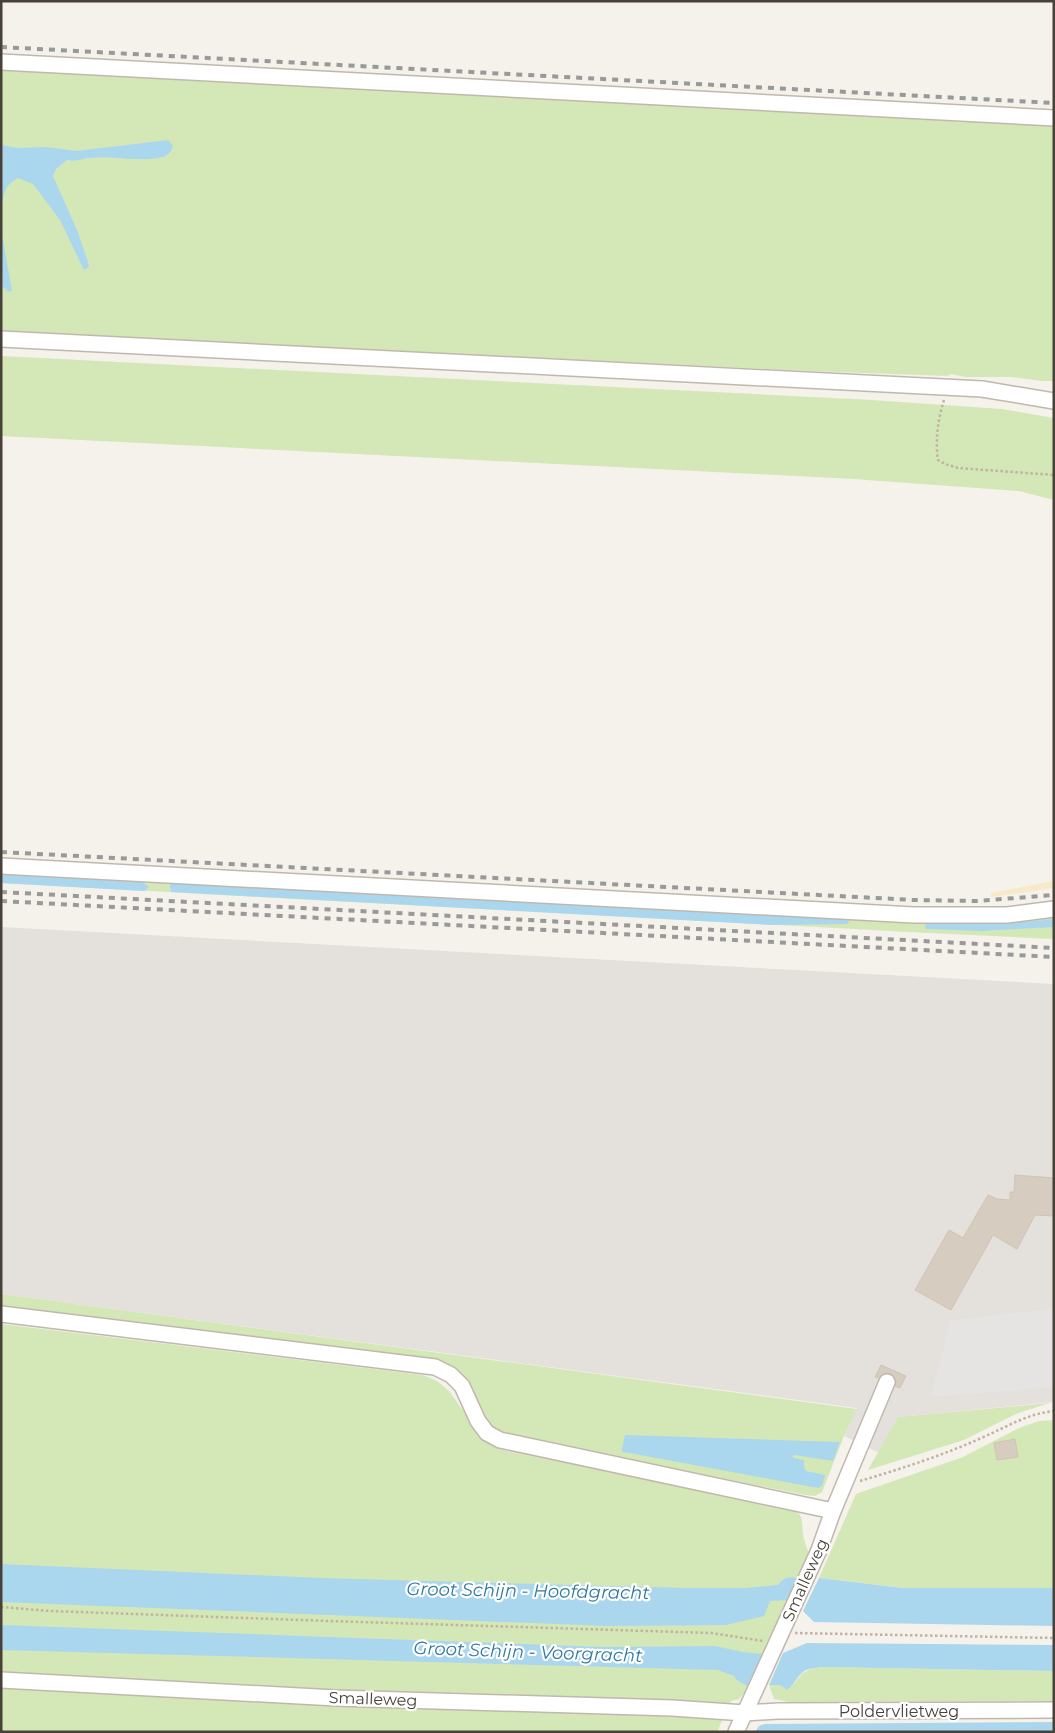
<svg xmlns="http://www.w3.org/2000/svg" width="1055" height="1733" viewBox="0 0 1055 1733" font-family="Montserrat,sans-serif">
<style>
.industrial{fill:#e4e0dc}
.green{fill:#d4e7b6}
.sand{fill:#f6eac9}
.parking{fill:#e6e4e2}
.water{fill:#aad7ee}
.building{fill:#d6ccc0;stroke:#d0c3b4}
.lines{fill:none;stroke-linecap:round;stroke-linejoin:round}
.minor-casing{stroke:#c0b8ad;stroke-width:18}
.path{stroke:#c1b39f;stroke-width:2.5;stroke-dasharray:2.5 2.5;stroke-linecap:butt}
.minor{stroke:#fff;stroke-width:15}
.rail{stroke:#999;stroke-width:4;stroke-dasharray:6 6;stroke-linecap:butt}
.labels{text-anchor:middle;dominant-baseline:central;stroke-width:4.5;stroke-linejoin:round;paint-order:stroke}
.street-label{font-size:16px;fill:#484139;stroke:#fff}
.water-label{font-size:18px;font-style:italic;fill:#3279a1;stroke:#fff}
</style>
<rect width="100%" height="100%" fill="#f5f1eb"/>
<path class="industrial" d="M1 927 1054 984V1402L898 1417 879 1453 844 1436 857 1408 1 1294Z"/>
<g class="green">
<path d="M1 67 1054 123V381H1041L1012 377H965L952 374 947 376 810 371 1 332Z"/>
<path d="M1 356 871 400 1002 409 1054 418V500L1019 491 854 479 1 436Z"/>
<path d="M1 870 1054 914V939L909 932 1 883Z"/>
<path d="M1 1294 857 1409 844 1436 822 1492 815 1496 805 1495 502 1434C481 1418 468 1393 453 1372L1 1308Z"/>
<path d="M1 1324 423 1375 437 1381 449 1391 482 1437 493 1445 506 1451 789 1508C805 1514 801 1519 803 1534 804 1541 807 1548 809 1554L744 1693 739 1699 731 1701 717 1732H1Z"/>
<path d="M1050 1403 1018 1413 964 1440 868 1470 898 1417Z"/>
<path d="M1054 1420V1588H903L819 1578 856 1494 963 1457 1019 1428 1039 1421Z"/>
<path d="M823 1667 1054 1671V1701L789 1702 774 1699 769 1685H780L784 1688 792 1686C803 1672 805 1669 823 1667Z"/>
</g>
<path class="sand" d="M1054 881V888L991 897V893Z"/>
<path class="parking" d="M1054 1309V1387L931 1397 951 1320Z"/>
<g class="water">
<path d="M168 140 173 146C171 151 169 155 163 157 139 163 114 155 89 158 79 159 78 162 67 160L56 169 53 176 77 230 88 262 89 267 84 270 60 220 33 184 18 178C5 185 4 193 1 208V145L17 148 46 147 77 151Z"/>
<path d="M1 229 12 291 8 292 1 285Z"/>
<path d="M1 874 143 882 149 887 144 891 1 883Z"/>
<path d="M173 882 845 918 849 922 848 924 772 925 171 892 170 885Z"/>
<path d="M1054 919V927L981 931 929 929H926L925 926 927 923 932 922H1025Z"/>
<path d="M625 1435 838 1442H840L833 1461 794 1455 792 1456 794 1458 804 1460V1467L806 1471 825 1475 822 1486 818 1488 624 1452H622V1449Z"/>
<path d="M1 1564 320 1578 685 1588H745L778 1585C784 1577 789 1577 798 1578L788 1600 770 1601 764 1616 726 1625 607 1626 1 1602Z"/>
<path d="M819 1578 903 1588H1054V1626L814 1622 803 1611Z"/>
<path d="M1 1625 603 1647 715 1646 743 1652 763 1654 747 1686 737 1680 734 1676 718 1670 1 1650Z"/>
<path d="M807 1643 1054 1645V1671L823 1667C816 1668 807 1668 802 1673 796 1678 794 1685 787 1690L780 1685H769L783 1653Z"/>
<path d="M1054 1722V1732H755L759 1726 765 1724Z"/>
</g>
<g class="building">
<path d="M1015 1175 1054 1178V1216L1035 1215 1017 1249 993 1235 951 1310 915 1290 949 1230 963 1238 988 1195 997 1199 1010 1200V1192H1014Z"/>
<path d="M881 1365 906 1376 900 1388 895 1386 896 1380 891 1374 885 1373 878 1378 875 1377Z"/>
<path d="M1015 1439 1018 1457 997 1460 994 1443Z"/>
</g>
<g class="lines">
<g class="minor-casing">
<g id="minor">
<path d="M1 62 1054 118"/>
<path d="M1 339 982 389 1054 401"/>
<path d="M1 866 914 915H1007L1054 909"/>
<path d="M1 1314 435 1367 451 1375 462 1386 478 1421 487 1433 500 1440 833 1511"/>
<path d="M1 1680 336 1698 672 1708 745 1713 778 1711 1054 1710"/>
<path d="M736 1732 819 1550 833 1511 887 1382"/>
</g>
</g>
<g class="path">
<path d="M944 400C938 419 935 440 938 460L945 464 958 468 1054 475"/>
<path d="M860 1481C900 1469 941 1456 979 1439 1005 1428 1026 1414 1054 1411"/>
<path d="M1 1607 50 1611 329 1621 711 1633 763 1641"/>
<path d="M795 1633 1054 1638"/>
</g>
<use href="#minor" class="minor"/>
<g class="rail">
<path d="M1 47 1054 103"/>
<path d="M1 852 914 900 977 901 1054 895"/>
<path d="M1 892 1054 948"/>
<path d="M1 901 1054 957"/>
</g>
</g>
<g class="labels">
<g class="street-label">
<text transform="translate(805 1580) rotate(-66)">Smalleweg</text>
<text transform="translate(373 1699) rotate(2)">Smalleweg</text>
<text x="899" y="1711">Poldervlietweg</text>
</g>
<g class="water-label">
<text transform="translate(528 1591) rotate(1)">Groot Schijn - Hoofdgracht</text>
<text transform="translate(528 1652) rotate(2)">Groot Schijn - Voorgracht</text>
</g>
</g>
<rect width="1055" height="1733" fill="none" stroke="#484139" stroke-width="5"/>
</svg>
